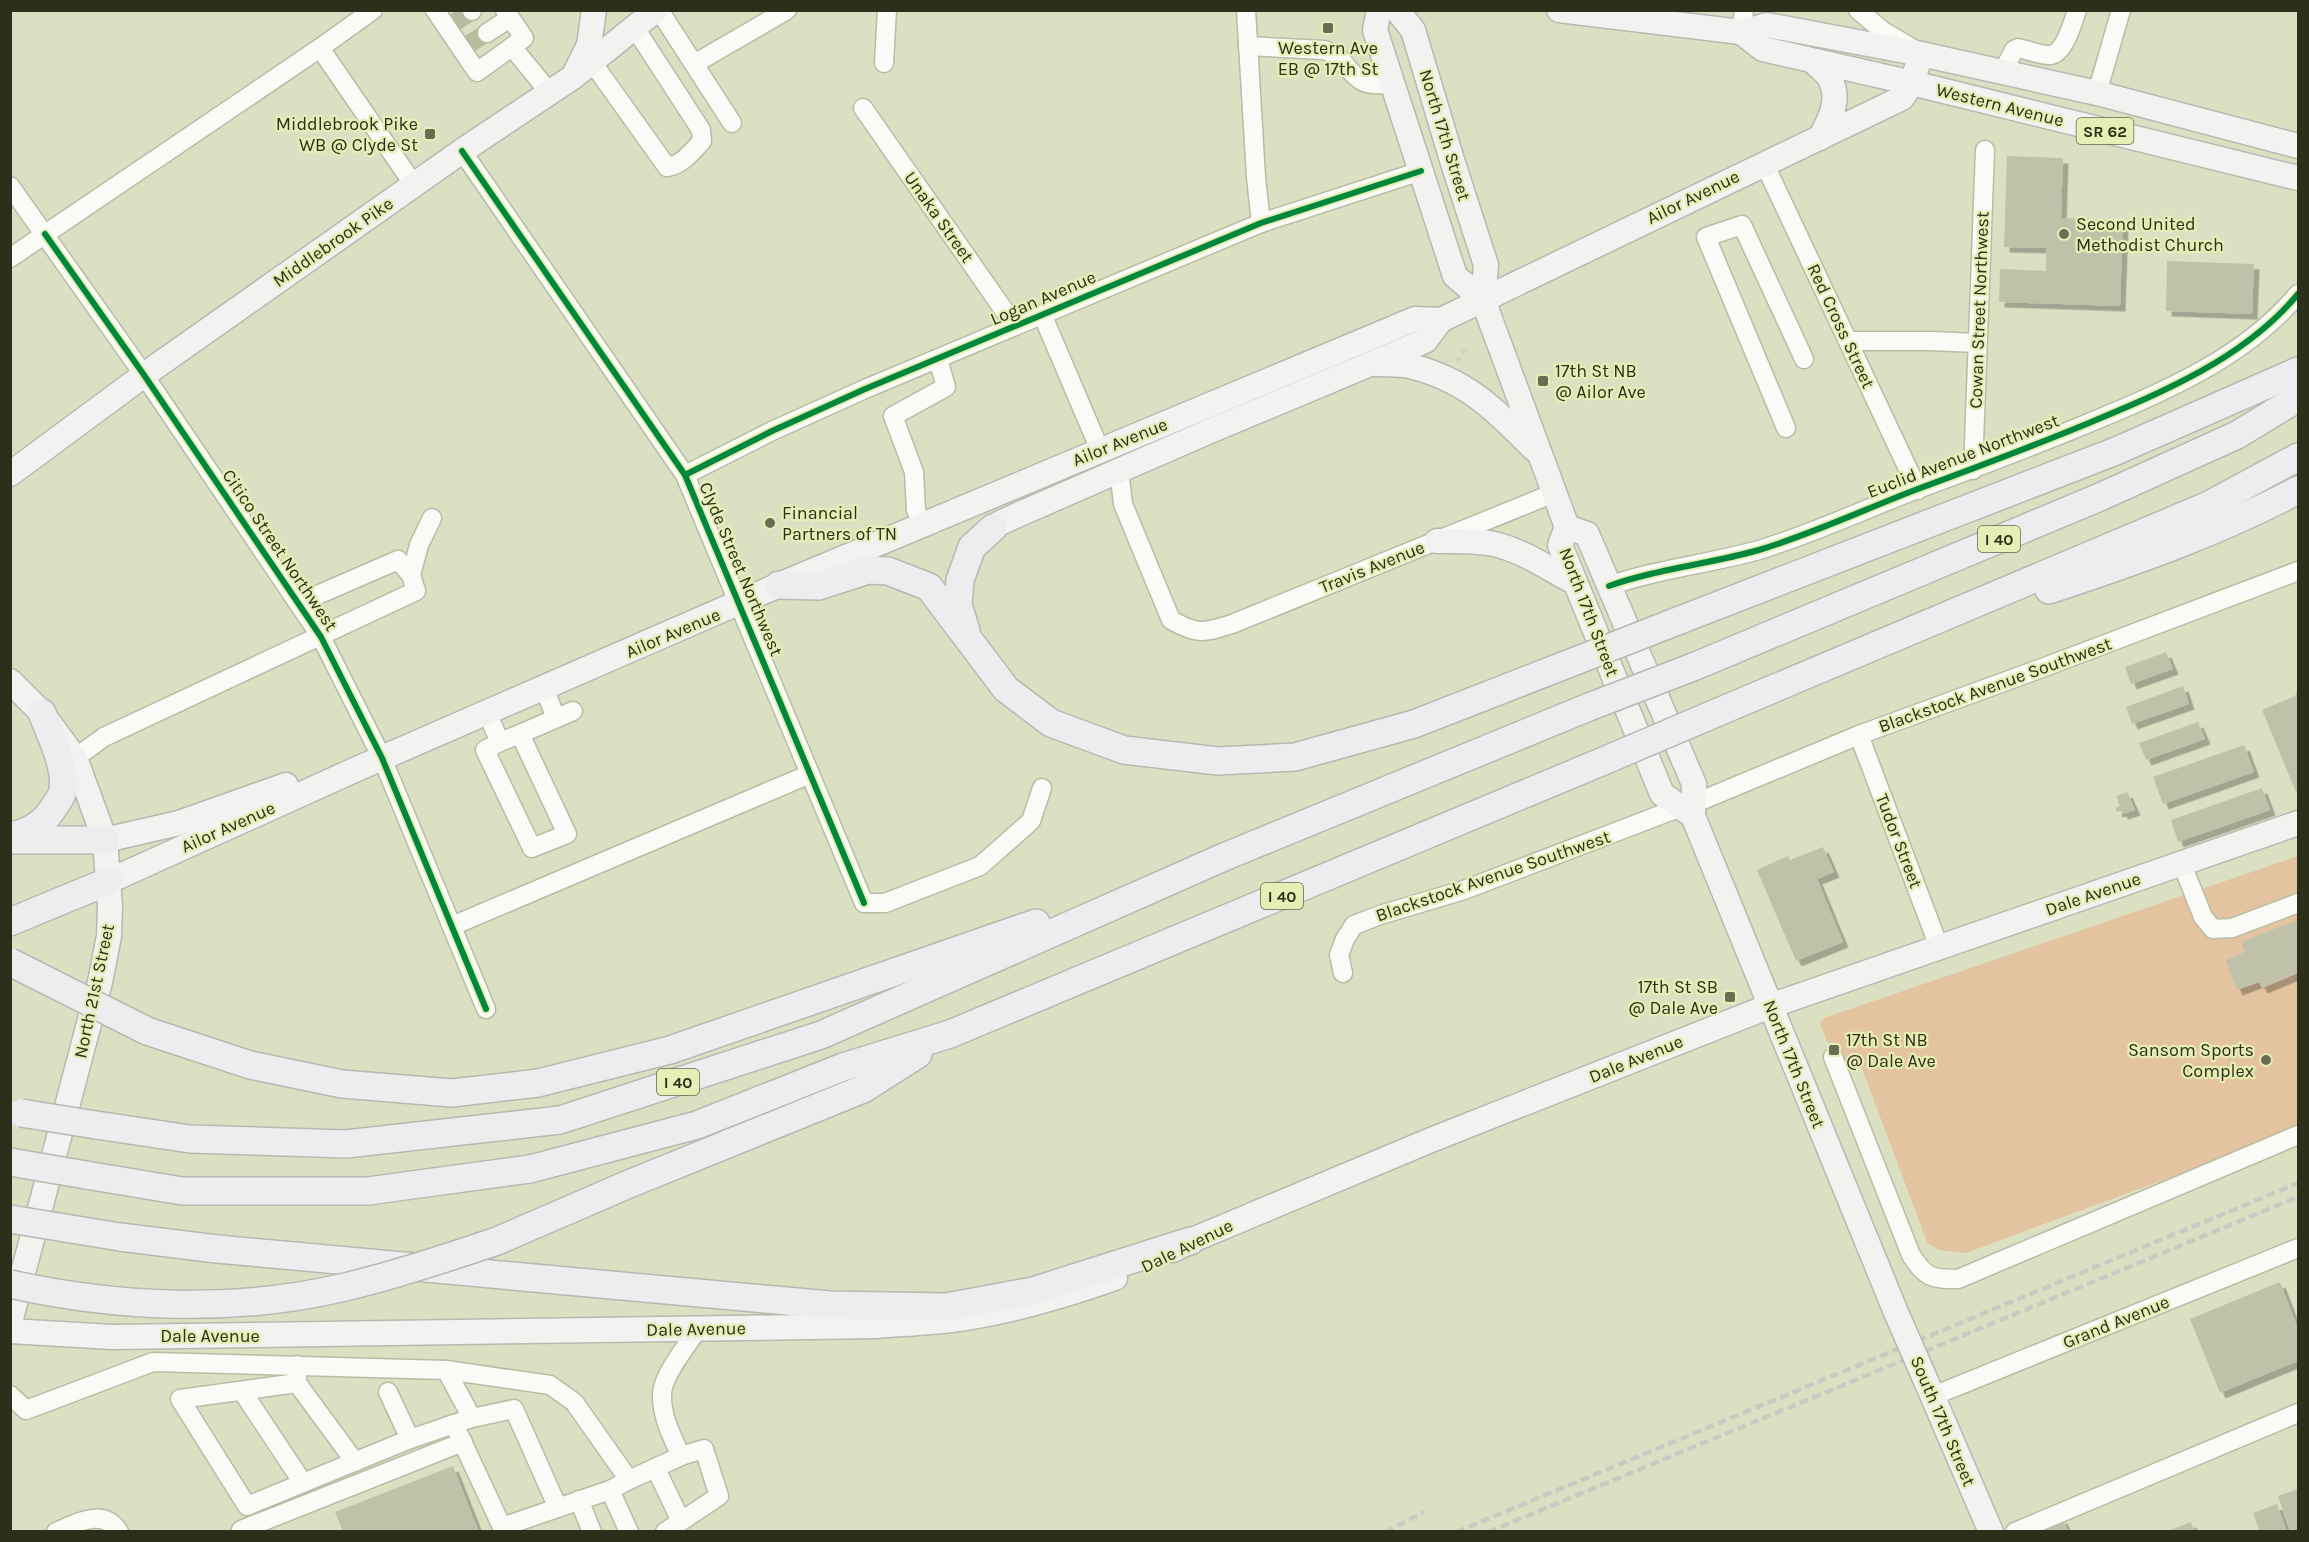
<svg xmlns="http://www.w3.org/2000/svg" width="2309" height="1542" viewBox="0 0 2309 1542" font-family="Karla,sans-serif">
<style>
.green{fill:#e3c3a0}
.building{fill:#bfc2a8;filter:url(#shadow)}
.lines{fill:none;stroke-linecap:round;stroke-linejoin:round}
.minor-tunnel{stroke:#b9bda0;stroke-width:18;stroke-dasharray:18 9;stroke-linecap:butt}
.minor-casing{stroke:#b9bca5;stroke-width:21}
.major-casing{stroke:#b8b8b1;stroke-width:27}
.highway-casing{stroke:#b8b8b1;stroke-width:30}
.path{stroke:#cfd1c7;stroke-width:4;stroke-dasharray:4.5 4.5;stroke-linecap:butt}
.minor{stroke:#fafaf6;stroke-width:18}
.major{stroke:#f2f2f1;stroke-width:24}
.highway{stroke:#edecee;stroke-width:27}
.rail{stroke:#c9cac2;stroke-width:4.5;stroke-dasharray:9 4.5;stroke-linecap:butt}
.major-bridge-casing{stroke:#b8b8b1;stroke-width:27;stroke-linecap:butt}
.highway-bridge-casing{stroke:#b8b8b1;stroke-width:30;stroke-linecap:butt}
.major-bridge{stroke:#f2f2f1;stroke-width:24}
.highway-bridge{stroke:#edecee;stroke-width:27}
.cycleway-casing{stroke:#e6edb5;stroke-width:10}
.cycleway{stroke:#00873e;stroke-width:6}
.poi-dot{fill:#6a6d55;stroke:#e6edb5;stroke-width:2}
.labels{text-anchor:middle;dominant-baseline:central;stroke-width:4.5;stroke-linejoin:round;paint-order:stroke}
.shield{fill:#e6edb5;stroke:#646848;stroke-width:1.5}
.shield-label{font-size:16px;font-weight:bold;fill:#2d2f1a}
.poi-label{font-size:18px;fill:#2d2f1a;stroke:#e6edb5;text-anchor:start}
.street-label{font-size:18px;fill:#2d2f1a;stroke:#e6edb5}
</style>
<defs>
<filter id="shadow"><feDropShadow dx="5.5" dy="5.5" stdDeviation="0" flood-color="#0004"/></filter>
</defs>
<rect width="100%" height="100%" fill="#dce0c2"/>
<path class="green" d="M2298 856V1130L1966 1253 1938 1250 1927 1242 1858 1058 1837 1066 1820 1024 1824 1018Z"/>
<g class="building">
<path d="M2007 156 2063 158 2061 218 2123 221 2120 306 1999 302 2000 269 2046 271V248L2004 247Z"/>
<path d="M2167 261 2254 264 2252 314 2166 311Z"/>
<path d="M2166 652 2173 669 2131 684 2125 667Z"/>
<path d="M2183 686 2189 704 2132 724 2126 707Z"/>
<path d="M2298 688V791L2296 792 2262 710 2295 696Z"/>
<path d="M2198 722 2205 739 2146 760 2139 743Z"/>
<path d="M2244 745 2254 772 2163 804 2153 777Z"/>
<path d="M2262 788 2270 810 2178 842 2171 820Z"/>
<path d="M2127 792 2135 810 2123 814 2121 811 2117 812 2116 808 2120 806 2116 796Z"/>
<path d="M1823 847 1834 872 1817 879 1843 942 1796 961 1757 870 1788 856 1790 860Z"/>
<path d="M2298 920V973L2262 988 2259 982 2237 990 2226 960 2245 952 2241 942Z"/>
<path d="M2280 1282 2298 1329V1361L2220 1393 2190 1319Z"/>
<path d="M453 1466 479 1532H343L335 1512Z"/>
<path d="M2298 1489V1532H2291L2278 1496Z"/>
<path d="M2277 1504 2287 1532H2260L2253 1513Z"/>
<path d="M2062 1518 2068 1532H2030Z"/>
<path d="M2191 1522 2195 1532H2168V1531Z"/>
</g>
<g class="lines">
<g class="minor-tunnel">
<path d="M454 23 472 11"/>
<path d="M469 44 487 33"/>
</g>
<g class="minor-casing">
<g id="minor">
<path d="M435 10 477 72 524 38 505 10"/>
<path d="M659 10 732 123"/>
<path d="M1246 10 1256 177 1261 223"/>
<path d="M1858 10 1883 31 1912 48"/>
<path d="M472 11V10"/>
<path d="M1741 32 1744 10"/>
<path d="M487 33 510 18"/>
<path d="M1248 46 1324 50C1345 56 1346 72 1362 81 1371 86 1383 84 1392 83"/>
<path d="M512 47 550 93"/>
<path d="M320 48 373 10"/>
<path d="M592 62 667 167C682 165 692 152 702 141L701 130 635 28"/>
<path d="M884 63 887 10"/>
<path d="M694 64 787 10"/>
<path d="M2002 73 2014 50 2018 48C2028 50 2042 56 2051 55 2065 52 2073 22 2077 10"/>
<path d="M2097 93 2121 10"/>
<path d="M863 108 1015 326"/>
<path d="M462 151 685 475 864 903H885L980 866 1031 821 1042 788"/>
<path d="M1764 163 1918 490"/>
<path d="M10 186 144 375 321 637 382 758 486 1009"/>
<path d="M10 258 320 48 414 185"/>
<path d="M1042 314 1100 450"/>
<path d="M1848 341H1931L1977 343"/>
<path d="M1786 428 1706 237 1742 225 1804 359"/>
<path d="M1119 470 1123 504 1171 620C1198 635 1203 633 1232 624L1554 493"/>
<path d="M1973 470 1985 150"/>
<path d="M685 475 772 431 865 389 1261 223 1421 171"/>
<path d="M922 525 916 510 914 472 893 416 946 387 938 359"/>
<path d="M411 575 419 545 432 518"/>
<path d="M1609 586C1657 569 1709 564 1759 550 1812 534 1863 510 1915 490 1972 469 2028 448 2084 425 2161 393 2244 359 2298 294"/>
<path d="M544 688 556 718"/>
<path d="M487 713 500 742 520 734 567 834 532 848 485 750 500 742"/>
<path d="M520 734 573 711"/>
<path d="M1859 735 1939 947"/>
<path d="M75 758 104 737 416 591 411 575 398 560 299 603"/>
<path d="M1693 804 1859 735 2042 668 2298 571"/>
<path d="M2182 864 2203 917 2213 929 2232 928 2298 903"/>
<path d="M452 926 810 774"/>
<path d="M1343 973 1339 955 1345 939 1354 925 1380 915 1464 890 1681 807"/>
<path d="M1833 1057 1911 1255C1926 1278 1931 1279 1958 1279L2298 1135"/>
<path d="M297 1365V1383L180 1399 247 1506 410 1439 454 1424"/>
<path d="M446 1370 472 1418 454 1424 502 1527 610 1490 629 1480"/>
<path d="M297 1383 355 1462"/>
<path d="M242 1391 303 1483"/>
<path d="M388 1392 410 1439"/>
<path d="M10 1395 26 1410 153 1362 446 1370 550 1385 574 1402 629 1480 681 1456C672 1437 661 1415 662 1394 662 1376 688 1344 698 1329"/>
<path d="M1933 1396 2298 1248"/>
<path d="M472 1418 514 1409 558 1508"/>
<path d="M656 1469 681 1521"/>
<path d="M610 1490 629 1532"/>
<path d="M579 1500 592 1532"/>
<path d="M241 1530 463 1442"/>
<path d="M56 1532C76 1523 104 1507 119 1532"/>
<path d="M665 1532 719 1496 704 1449 681 1456"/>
<path d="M2015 1532 2298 1413"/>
</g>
</g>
<g class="major-casing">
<g id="major">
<path d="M1379 10 1375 30 1455 276 1483 300"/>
<path d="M1397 10 1413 30 1452 160 1486 265 1483 300 1567 527 1560 545 1662 794 1693 816"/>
<path d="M1559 10 1741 32 1767 25 1921 54 2097 93 2298 146"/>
<path d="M1741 32 1763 49 1912 83 2298 178"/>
<path d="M1813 61C1818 67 1827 72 1830 79 1841 99 1830 120 1820 138"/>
<path d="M576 71 589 45 594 10"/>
<path d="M1377 364C1388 364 1400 364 1410 366 1465 379 1496 410 1534 449"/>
<path d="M10 474 144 375 462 151 573 77 656 10"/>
<path d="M1567 527 1587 534 1694 784 1693 816 1895 1310"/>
<path d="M993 528 1000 523 1022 513 1210 431 1425 341 1441 320 1902 98 1912 83 1921 54"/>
<path d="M1437 541C1457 541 1478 540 1498 545 1525 552 1549 569 1574 582"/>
<path d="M10 681 41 712 75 758 105 840 110 906 109 936 100 982 10 1322"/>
<path d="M105 840 179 823 286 785"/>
<path d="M109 881 359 768 779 585 1415 319 1441 320"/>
<path d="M1173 1250 1190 1241 1431 1140 1770 1006 2298 823"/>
<path d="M10 1331 112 1337 877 1326C901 1324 926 1323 951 1320 1007 1313 1061 1297 1115 1278"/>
<path d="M1926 1381 1991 1532"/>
</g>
</g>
<g class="highway-casing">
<g id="highway">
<path d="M779 585 819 586 868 570 888 571 929 587 1006 689 1051 723 1124 750 1218 761 1295 757 1414 724 1578 660"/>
<path d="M2049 590C2134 562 2219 532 2298 490"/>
<path d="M1680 620 2116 451 2298 371"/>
<path d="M966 631 958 605 960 580 972 547 993 528"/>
<path d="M1693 667 2100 497 2237 435 2298 398"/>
<path d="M1716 713 2209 505 2298 457"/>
<path d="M10 836C28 833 42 825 52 810 55 805 60 799 62 794 69 771 50 734 42 713"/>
<path d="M13 840H105"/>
<path d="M10 922 109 881"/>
<path d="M147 1031 250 1065 342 1084 452 1093 538 1083 670 1050 1036 923"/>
<path d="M96 1125 190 1139 346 1144 560 1120 821 1035 1224 857 1589 707"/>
<path d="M86 1175 182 1191H368L530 1169 697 1125 843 1067 950 1034 1613 757"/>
<path d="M120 1237 217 1249 830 1305 946 1307 1033 1291 1190 1241"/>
<path d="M497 1241 629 1184 863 1089 918 1054"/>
</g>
</g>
<path class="path" d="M1457 361 1465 350"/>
<use href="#minor" class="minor"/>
<use href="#major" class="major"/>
<use href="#highway" class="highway"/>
<g class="rail">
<path d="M1385 1532 1424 1512"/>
<path d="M1456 1532 2298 1183"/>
<path d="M1488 1532 2298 1197"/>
</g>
<g class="major-bridge-casing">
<path id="major-bridge" d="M1895 1310 1926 1381"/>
</g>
<g class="highway-bridge-casing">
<g id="highway-bridge">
<path d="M1578 660 1680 620"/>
<path d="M1589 707 1693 667"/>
<path d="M1613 757 1716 713"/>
<path d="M10 962 147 1031"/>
<path d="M21 1113 96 1125"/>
<path d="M10 1162 86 1175"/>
<path d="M10 1219 120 1237"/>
<path d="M10 1284C119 1308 236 1313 345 1287 396 1275 447 1258 497 1241"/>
</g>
</g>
<use href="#major-bridge" class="major-bridge"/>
<use href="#highway-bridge" class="highway-bridge"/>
<g class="cycleway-casing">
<g id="cycleway">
<path d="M462 151 685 475 864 903"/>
<path d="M45 234 144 375 321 637 382 758 486 1009"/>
<path d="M685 475 772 431 865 389 1261 223 1421 171"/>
<path d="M1609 586C1657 569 1709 564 1759 550 1812 534 1863 510 1915 490 1972 469 2028 448 2084 425 2161 393 2244 359 2298 294"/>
</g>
</g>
<use href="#cycleway" class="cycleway"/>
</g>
<g class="poi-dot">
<rect x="1322" y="22" width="12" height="12" rx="3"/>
<rect x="424" y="128" width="12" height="12" rx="3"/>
<circle cx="2064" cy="234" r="6"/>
<rect x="1537" y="375" width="12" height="12" rx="3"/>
<circle cx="770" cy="523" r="6"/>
<rect x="1724" y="991" width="12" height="12" rx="3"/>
<rect x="1828" y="1044" width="12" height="12" rx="3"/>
<circle cx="2266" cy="1060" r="6"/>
</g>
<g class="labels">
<g class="shield">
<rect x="2076.5" y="118" width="57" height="26" rx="4.5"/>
<rect x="1978" y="526" width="42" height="26" rx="4.5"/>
<rect x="1261" y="883" width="42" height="26" rx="4.5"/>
<rect x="657" y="1069" width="42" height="26" rx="4.5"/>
</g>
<g class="shield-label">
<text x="2105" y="131">SR 62</text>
<text x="1999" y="539">I 40</text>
<text x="1282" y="896">I 40</text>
<text x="678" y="1082">I 40</text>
</g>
<g class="poi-label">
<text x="1328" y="48" text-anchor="middle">Western Ave<tspan x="1328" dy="21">EB @ 17th St</tspan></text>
<text x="418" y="124" text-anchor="end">Middlebrook Pike<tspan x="418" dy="21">WB @ Clyde St</tspan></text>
<text x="2076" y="224">Second United<tspan x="2076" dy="21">Methodist Church</tspan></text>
<text x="1555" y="371">17th St NB<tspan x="1555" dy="21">@ Ailor Ave</tspan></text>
<text x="782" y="513">Financial<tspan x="782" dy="21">Partners of TN</tspan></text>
<text x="1718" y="987" text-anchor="end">17th St SB<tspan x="1718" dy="21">@ Dale Ave</tspan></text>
<text x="1846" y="1040">17th St NB<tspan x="1846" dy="21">@ Dale Ave</tspan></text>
<text x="2254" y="1050" text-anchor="end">Sansom Sports<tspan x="2254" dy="21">Complex</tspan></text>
</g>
<g class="street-label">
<text transform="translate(2000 105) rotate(14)">Western Avenue</text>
<text transform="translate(1445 135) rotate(73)">North 17th Street</text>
<text transform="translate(1693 197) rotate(-26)">Ailor Avenue</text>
<text transform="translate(939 217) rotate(55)">Unaka Street</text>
<text transform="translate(333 242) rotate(-35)">Middlebrook Pike</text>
<text transform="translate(1043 298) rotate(-23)">Logan Avenue</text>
<text transform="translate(1979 310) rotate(-88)">Cowan Street Northwest</text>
<text transform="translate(1841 326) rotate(65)">Red Cross Street</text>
<text transform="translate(1120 442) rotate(-22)">Ailor Avenue</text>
<text transform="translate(1963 456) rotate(-21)">Euclid Avenue Northwest</text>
<text transform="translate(280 550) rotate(56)">Citico Street Northwest</text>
<text transform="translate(1372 567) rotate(-22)">Travis Avenue</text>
<text transform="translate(741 569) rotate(67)">Clyde Street Northwest</text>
<text transform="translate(1589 612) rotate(69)">North 17th Street</text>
<text transform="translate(673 633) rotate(-23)">Ailor Avenue</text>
<text transform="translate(1995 685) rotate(-20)">Blackstock Avenue Southwest</text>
<text transform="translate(228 827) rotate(-24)">Ailor Avenue</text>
<text transform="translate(1899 841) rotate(69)">Tudor Street</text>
<text transform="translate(1493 876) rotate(-19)">Blackstock Avenue Southwest</text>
<text transform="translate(2093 894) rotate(-19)">Dale Avenue</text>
<text transform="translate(94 991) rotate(-78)">North 21st Street</text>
<text transform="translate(1636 1059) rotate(-22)">Dale Avenue</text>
<text transform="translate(1794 1064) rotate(68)">North 17th Street</text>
<text transform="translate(1187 1246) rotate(-26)">Dale Avenue</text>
<text transform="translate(2116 1322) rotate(-22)">Grand Avenue</text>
<text transform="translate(696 1329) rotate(-1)">Dale Avenue</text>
<text x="210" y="1336">Dale Avenue</text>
<text transform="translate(1943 1421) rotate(67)">South 17th Street</text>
</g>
</g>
<rect width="2309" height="1542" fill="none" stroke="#2d2f1a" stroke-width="24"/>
</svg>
